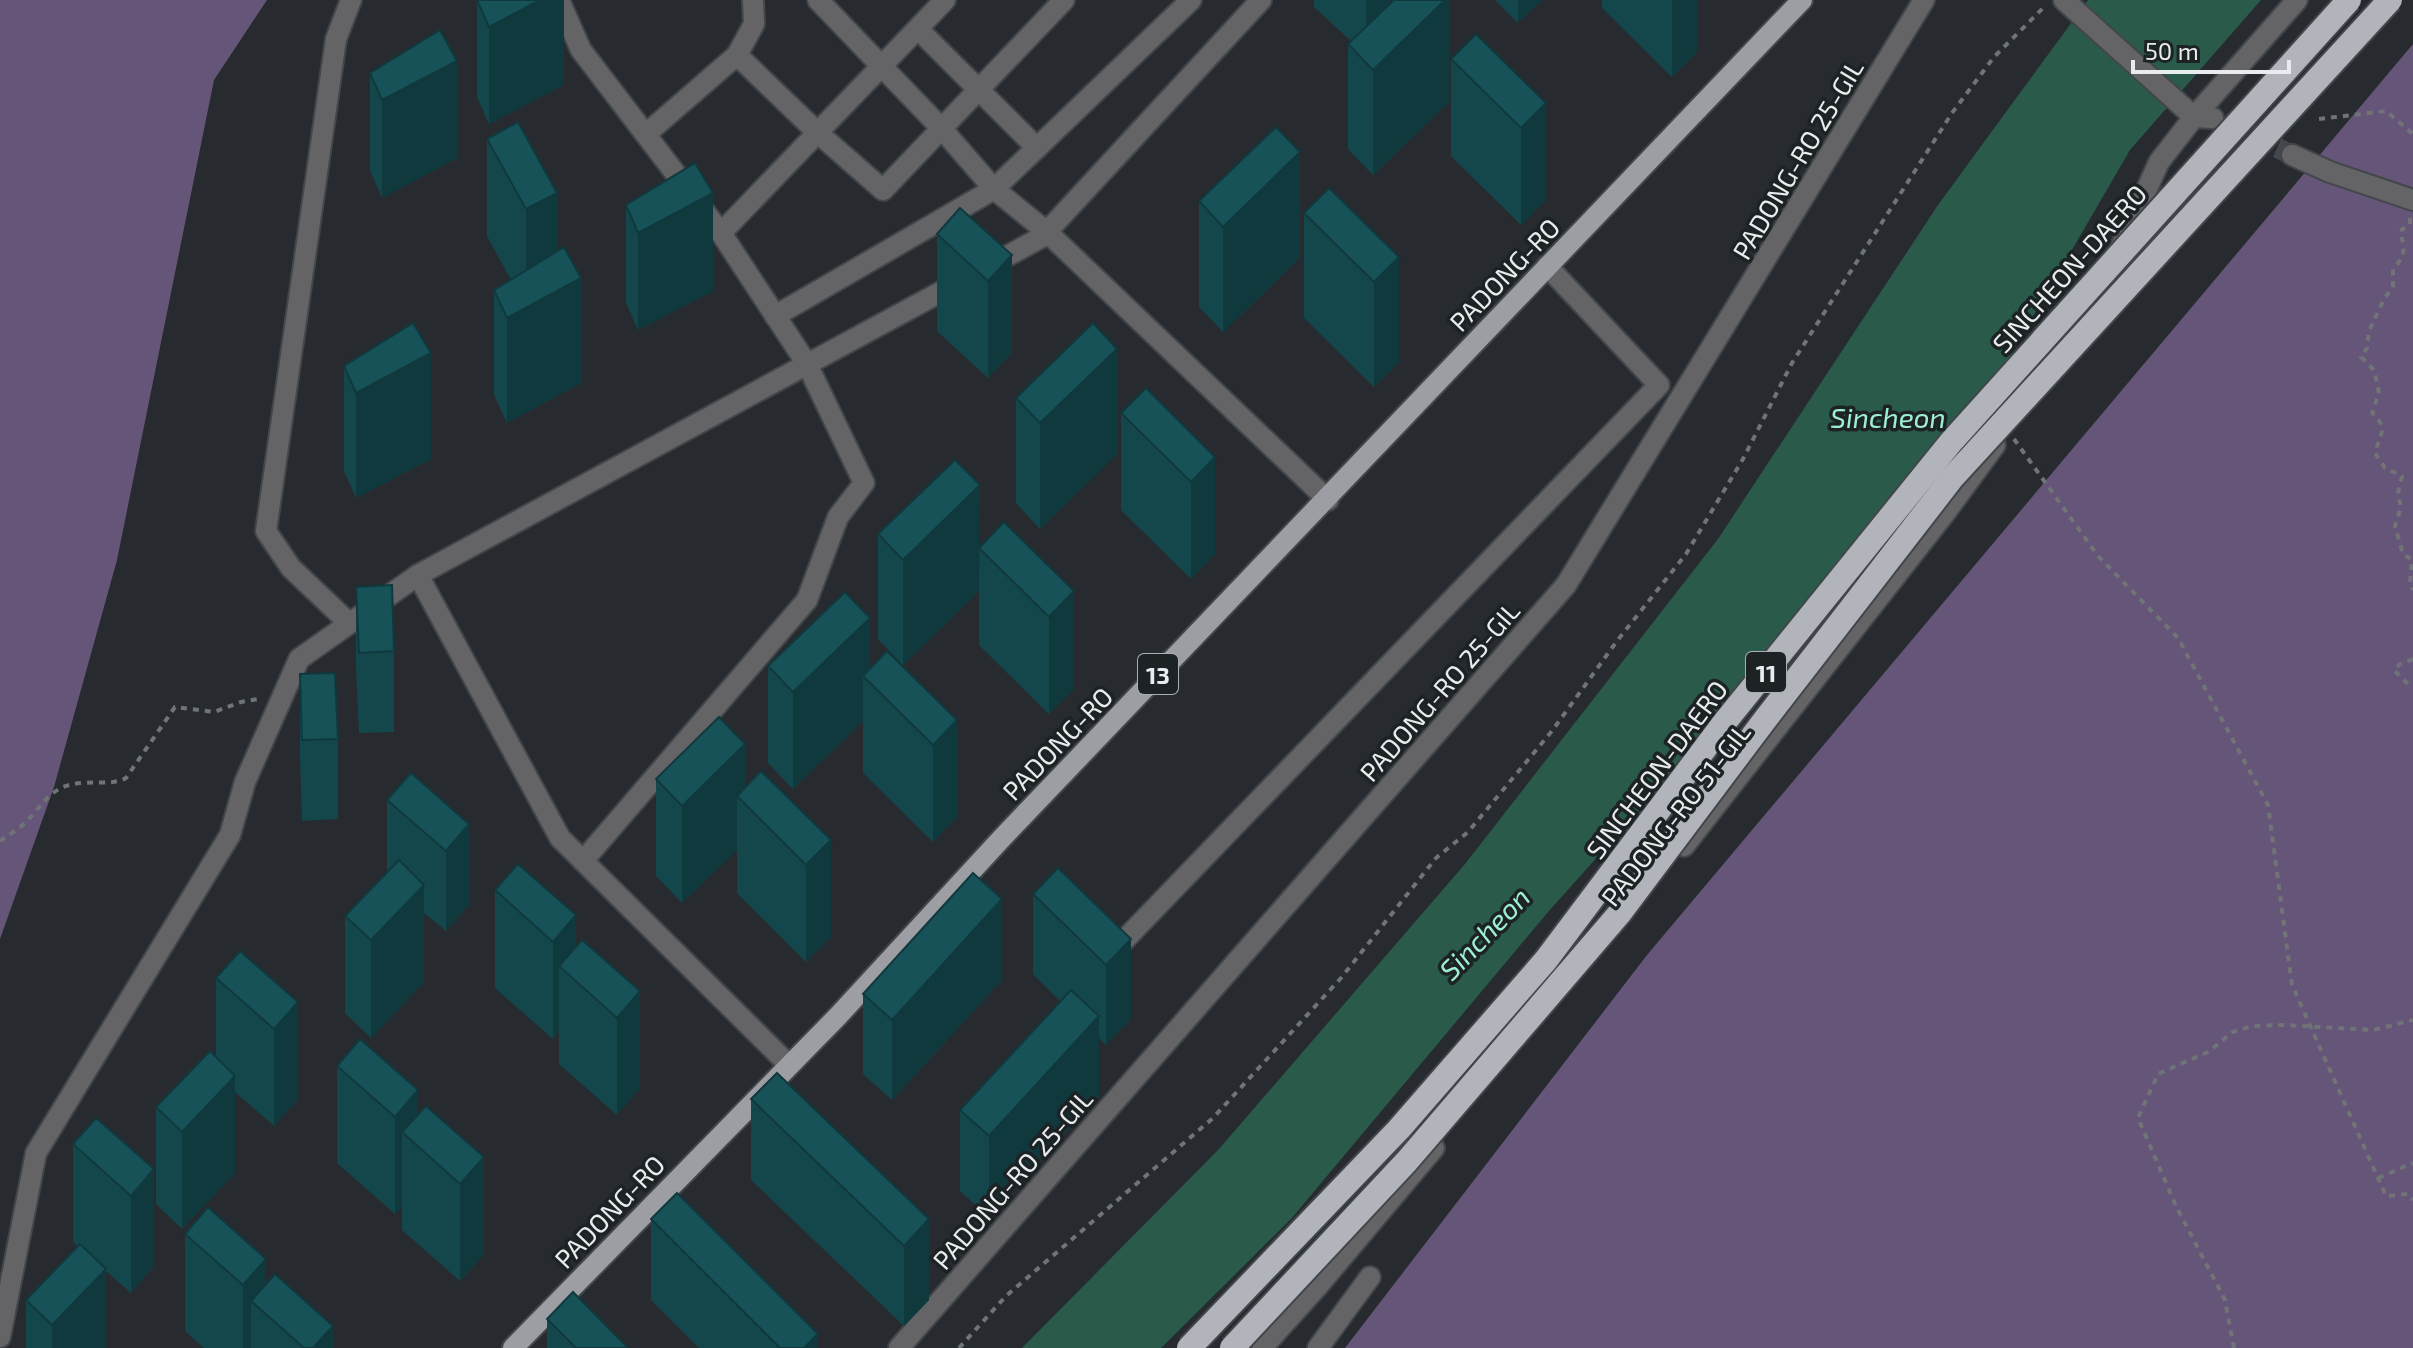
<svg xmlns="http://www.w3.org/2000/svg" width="2413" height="1348" viewBox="0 0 2413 1348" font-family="'Exo 2',sans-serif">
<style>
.forest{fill:#655579}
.water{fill:#295a4a}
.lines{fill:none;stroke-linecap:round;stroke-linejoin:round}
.minor-tunnel{stroke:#44484c;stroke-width:20;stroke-dasharray:20 10;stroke-linecap:butt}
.minor-casing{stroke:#42464a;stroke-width:24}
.major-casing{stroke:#42464a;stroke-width:24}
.path{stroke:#707477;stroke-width:4;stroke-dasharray:6 6;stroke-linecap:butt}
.minor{stroke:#646467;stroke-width:20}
.major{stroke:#9c9ea3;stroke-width:20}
.highway-bridge-casing{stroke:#42464a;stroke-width:28;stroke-linecap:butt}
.highway-bridge{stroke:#b2b4bb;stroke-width:24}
.wall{fill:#14474c}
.shaded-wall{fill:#10393e}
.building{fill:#175258;stroke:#10393e;stroke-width:2}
.labels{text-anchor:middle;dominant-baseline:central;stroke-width:7;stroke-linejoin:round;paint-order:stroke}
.shield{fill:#1d2225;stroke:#acafb2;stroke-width:2}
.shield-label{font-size:24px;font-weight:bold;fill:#e9ecee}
.street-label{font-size:26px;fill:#e9ecee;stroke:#1d2225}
.water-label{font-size:28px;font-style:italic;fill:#9defd2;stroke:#1d2225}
</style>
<rect width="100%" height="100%" fill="#272b2f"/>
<g class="forest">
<path d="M0 0H267L214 80 117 560 54 787 0 939Z"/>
<path d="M2413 44V1348H1345L1647 955Z"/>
</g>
<path class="water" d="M2088 0H2261L2130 150 1944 470 1548 912 1291 1219 1161 1348H1022L1219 1149 1465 864 1718 539 1938 205Z"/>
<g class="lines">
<path class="minor-tunnel" d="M2223 122 2292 155"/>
<g class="minor-casing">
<g id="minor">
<path d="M559 0 581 50 721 233 807 364 864 483 838 517 807 600 583 861"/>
<path d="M753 0 754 24 737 55 818 133 883 190 1064 0"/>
<path d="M818 0 942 129 994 189 1047 232 1328 500"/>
<path d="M2064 0 2194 117 2213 118"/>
<path d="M918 29 1037 148"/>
<path d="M646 134 737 55"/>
<path d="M2292 155 2330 172 2413 200"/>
<path d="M721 233 945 0"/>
<path d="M989 266 1042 237 1261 0"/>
<path d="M775 316 994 189 1191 0"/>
<path d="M2084 329 2159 162 2194 117 2297 0"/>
<path d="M418 575 560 838 789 1065"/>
<path d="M349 623 291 568 266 531 336 39 351 0"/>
<path d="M1684 846 1948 509 1995 445"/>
<path d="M1109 956 1659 385 1547 266"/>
<path d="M0 1337 36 1153 230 835 245 782 299 659 418 575 961 281"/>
<path d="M899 1348 1566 585 1924 0"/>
<path d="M1262 1348 1317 1287 1434 1148"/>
<path d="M1318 1348 1370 1277"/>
</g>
</g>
<g class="major-casing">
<path id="major" d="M513 1348 838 1016 1002 838 1802 0"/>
</g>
<g class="path">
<path d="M2319 119 2386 111 2413 134"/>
<path d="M2410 218V224L2400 231C2405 248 2406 256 2393 269V287L2384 299 2369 331 2367 348 2361 357 2374 370 2376 378 2379 393 2372 413C2389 428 2380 434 2375 453L2385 468 2402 476 2398 493 2401 507 2395 526 2403 554 2412 560 2410 583 2413 590"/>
<path d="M2014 439 2098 556 2178 638 2268 805 2292 985 2386 1196 2408 1194 2413 1200"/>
<path d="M2413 659 2400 664 2394 670 2409 685 2413 686"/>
<path d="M0 841C8 835 19 829 26 822 39 809 46 795 63 787 86 778 111 787 126 778L175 707 214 712 241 702 258 699"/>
<path d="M2378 1178 2413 1163"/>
<path d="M959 1348 1006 1296 1213 1118 1341 978 1436 858 1468 832 1552 731 1617 641 1686 554 1743 459 1792 363 1952 113 1994 57 2046 5"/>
<path d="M2234 1348 2225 1300 2176 1206 2138 1118 2158 1074 2208 1052 2233 1032 2252 1026 2284 1025 2373 1030 2413 1020"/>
</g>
<use href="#minor" class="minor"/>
<use href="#major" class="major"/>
<g class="highway-bridge-casing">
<g id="highway-bridge">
<path d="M1189 1348 1399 1129 1546 960 1724 723 1951 442 2349 0"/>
<path d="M1232 1348 1407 1161 1619 914 1764 721 1952 478 2390 0"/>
</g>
</g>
<use href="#highway-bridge" class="highway-bridge"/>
</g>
<g class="wall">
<path d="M477 0H564V85L489 124 477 97Z"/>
<path d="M1314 0H1389V4L1450 0V101L1373 175 1348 149V44L1351 41 1314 7Z"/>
<path d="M1495 0H1542L1518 23Z"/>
<path d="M1602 0H1697V52L1672 77 1602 8Z"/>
<path d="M1451 59 1546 103V200L1521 225 1451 156Z"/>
<path d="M370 73 457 158 382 198 370 170Z"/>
<path d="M487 139 557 252 581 383 507 423 494 395V290L511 280 487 236Z"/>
<path d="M1199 201 1300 258 1223 332 1199 307Z"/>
<path d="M626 205 713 291 638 330 626 303Z"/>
<path d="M1304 213 1399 257V362L1374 387 1304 318Z"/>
<path d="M937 234 1012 255V352L988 378 937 331Z"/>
<path d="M344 366 431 459 356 498 344 471Z"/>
<path d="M1016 398 1117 454 1040 529 1016 503Z"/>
<path d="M1121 413 1215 457V554L1191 579 1121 510Z"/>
<path d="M878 534 980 547 1074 591V689L1049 714 979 645V591L903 665 878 639Z"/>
<path d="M356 587 394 651V732L359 733 356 667Z"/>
<path d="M768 666 870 669 957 720V817L933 842 863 773V721L793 789 768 763Z"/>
<path d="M300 674 338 739V819L302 821 300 755Z"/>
<path d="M656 779 745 787 831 840V937L806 962 737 893V850L682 903 656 876Z"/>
<path d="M387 800 469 824V905L446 931 424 913V982L371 1038 345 1013V916L387 872Z"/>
<path d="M495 890 640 991V1088L617 1115 559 1064V1032L553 1039 495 988Z"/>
<path d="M1033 894 1131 939V1019L1106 1045 1099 1038V1096L989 1217 960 1191V1110L1060 1001 1033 974Z"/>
<path d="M216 978 298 1002V1099L274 1126 235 1092V1173L182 1229 156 1204V1107L216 1057Z"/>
<path d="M1002 980 892 1100 863 1074V994Z"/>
<path d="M337 1066 418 1114 484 1157V1254L460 1281 402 1230V1205L395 1214 337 1163Z"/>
<path d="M751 1099 929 1219V1300L904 1326 751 1180Z"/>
<path d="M73 1144 154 1169V1266L131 1293 106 1271V1348H26V1300L78 1246 73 1242Z"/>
<path d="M651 1219 818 1348H699L651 1300Z"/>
<path d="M185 1234 266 1284 333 1348H204L185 1331Z"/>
<path d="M547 1319 628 1348H547Z"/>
</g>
<g class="shaded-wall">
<path d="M540 0H564V85L489 124V27Z"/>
<path d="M1366 0H1389V28L1366 54Z"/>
<path d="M1445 0H1450V101L1373 175V70Z"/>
<path d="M1518 0H1542L1518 23Z"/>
<path d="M1672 0H1697V52L1672 77Z"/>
<path d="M457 61V158L382 198V100Z"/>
<path d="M1546 103V200L1521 225V128Z"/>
<path d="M1300 152V258L1223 332V227Z"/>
<path d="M557 193V290L526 307V209Z"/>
<path d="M713 193V291L638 330V233Z"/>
<path d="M1012 255V352L988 378V281Z"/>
<path d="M1399 257V362L1374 387V282Z"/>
<path d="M581 278V383L507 423V318Z"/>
<path d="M1117 349V454L1040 529V423Z"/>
<path d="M431 353V459L356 498V393Z"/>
<path d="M1215 457V554L1191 579V482Z"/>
<path d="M980 485 979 591 903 665V560Z"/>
<path d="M1074 591V689L1049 714V617Z"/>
<path d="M870 618V683L863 676V721L793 789V692Z"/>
<path d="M957 720V817L933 842V745Z"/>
<path d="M745 744V804L737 796V850L682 903V806Z"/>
<path d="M469 824V905L446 931V851Z"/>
<path d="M831 840V937L806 962V865Z"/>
<path d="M424 885V982L371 1038V940Z"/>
<path d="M1002 899V980L892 1100V1020Z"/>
<path d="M576 915V982L559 966V1032L553 1039V942Z"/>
<path d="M1131 939V1019L1106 1045V965Z"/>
<path d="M640 991V1088L617 1115V1018Z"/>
<path d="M298 1002V1099L274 1126V1029Z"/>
<path d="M1099 1016V1096L989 1217V1136Z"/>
<path d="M235 1076V1173L182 1229V1132Z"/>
<path d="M418 1090V1146L402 1132V1205L395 1214V1117Z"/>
<path d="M484 1157V1254L460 1281V1184Z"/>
<path d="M154 1169V1266L131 1293V1196Z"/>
<path d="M929 1219V1300L904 1326V1246Z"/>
<path d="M266 1259V1314L251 1301V1348H243V1285Z"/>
<path d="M106 1269V1348H52V1325Z"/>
<path d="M333 1326V1348H313Z"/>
<path d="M818 1334V1348H804Z"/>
</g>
<g class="building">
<path d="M477 0H540L489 27Z"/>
<path d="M1394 0H1445L1373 70 1348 44Z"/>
<path d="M440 30 457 61 382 100 370 73Z"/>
<path d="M1476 34 1546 103 1521 128 1451 59Z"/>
<path d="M518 122 557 193 526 209 487 139Z"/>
<path d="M1276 127 1300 152 1223 227 1199 201Z"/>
<path d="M695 163 713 193 638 233 626 205Z"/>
<path d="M1329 188 1399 257 1374 282 1304 213Z"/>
<path d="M960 208 1012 255 988 281 937 234Z"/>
<path d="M564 247 581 278 507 318 494 290Z"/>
<path d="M413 323 431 353 356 393 344 366Z"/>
<path d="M1093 323 1117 349 1040 423 1016 398Z"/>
<path d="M1146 388 1215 457 1191 482 1121 413Z"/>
<path d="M955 460 980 485 903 560 878 534Z"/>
<path d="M1004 522 1074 591 1049 617 979 548Z"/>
<path d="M392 585 394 651 359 653 356 587Z"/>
<path d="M845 592 870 618 793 692 768 666Z"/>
<path d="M887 651 957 720 933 745 863 676Z"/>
<path d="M335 673 338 739 302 740 300 674Z"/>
<path d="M719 717 745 744 682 806 656 779Z"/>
<path d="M761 771 831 840 806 865 737 796Z"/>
<path d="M411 773 469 824 446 851 387 800Z"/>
<path d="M399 860 424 885 371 940 345 916Z"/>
<path d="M518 864 576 915 553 942 495 890Z"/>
<path d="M1058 868 1131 939 1106 965 1033 894Z"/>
<path d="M973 873 1002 899 892 1020 863 994Z"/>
<path d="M582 940 640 991 617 1018 559 966Z"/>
<path d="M240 951 298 1002 274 1029 216 978Z"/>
<path d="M1071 990 1099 1016 989 1136 960 1110Z"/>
<path d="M360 1039 418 1090 395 1117 337 1066Z"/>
<path d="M210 1051 235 1076 182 1132 156 1107Z"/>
<path d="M777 1073 929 1219 904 1246 751 1099Z"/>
<path d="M426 1106 484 1157 460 1184 402 1132Z"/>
<path d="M96 1118 154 1169 131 1196 73 1144Z"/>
<path d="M677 1193 818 1334 804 1348H780L651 1219Z"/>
<path d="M208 1207 266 1259 243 1285 185 1234Z"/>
<path d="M80 1244 106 1269 52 1325 26 1300Z"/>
<path d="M275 1274 333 1326 313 1348H304L251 1301Z"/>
<path d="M573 1292 628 1348H576L547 1319Z"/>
</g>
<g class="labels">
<g class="shield">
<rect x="1746" y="652" width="40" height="40" rx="6"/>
<rect x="1138" y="654" width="40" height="40" rx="6"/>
</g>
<g class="shield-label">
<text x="1766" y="672">11</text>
<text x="1158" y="674">13</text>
</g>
<g class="street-label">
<text transform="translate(1797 159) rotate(-59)">PADONG-RO 25-GIL</text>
<text transform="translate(2069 268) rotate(-48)">SINCHEON-DAERO</text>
<text transform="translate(1504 274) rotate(-46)">PADONG-RO</text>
<text transform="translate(1439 691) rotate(-49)">PADONG-RO 25-GIL</text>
<text transform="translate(1057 743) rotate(-46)">PADONG-RO</text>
<text transform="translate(1656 769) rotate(-53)">SINCHEON-DAERO</text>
<text transform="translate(1675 814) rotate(-52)">PADONG-RO 51-GIL</text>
<text transform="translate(1012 1179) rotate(-49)">PADONG-RO 25-GIL</text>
<text transform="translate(609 1211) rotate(-46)">PADONG-RO</text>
</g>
<g class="water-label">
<text x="1888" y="417">Sincheon</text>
<text transform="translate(1484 933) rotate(-46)">Sincheon</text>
</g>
</g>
<path d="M2133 60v12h156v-12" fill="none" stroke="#e9ecee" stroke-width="4"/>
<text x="2145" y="60" font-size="24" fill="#e9ecee" stroke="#1d2225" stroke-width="6" paint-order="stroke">50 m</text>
</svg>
